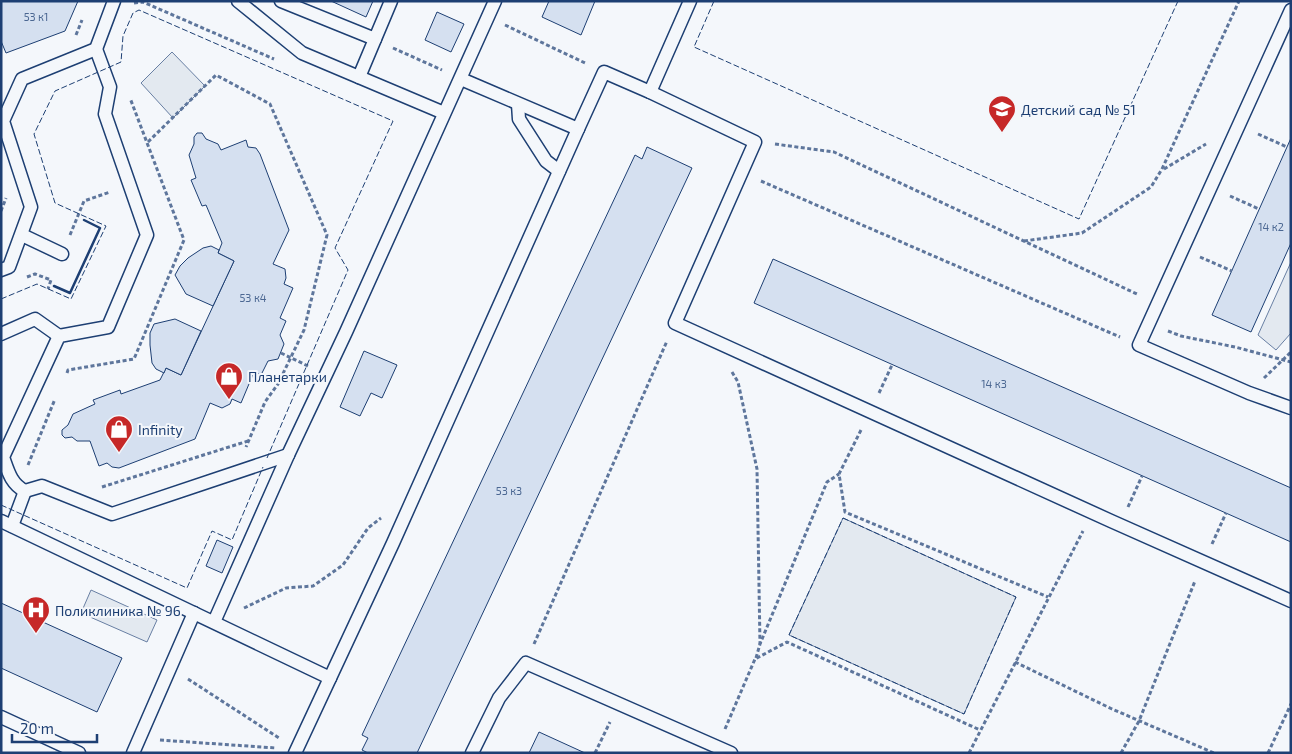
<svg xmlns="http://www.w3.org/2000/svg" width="1292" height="754" viewBox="0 0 1292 754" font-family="'Exo 2',sans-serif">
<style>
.green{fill:#e3e9f0;stroke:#687fa3}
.building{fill:#d5e0f0;stroke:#1d3f73}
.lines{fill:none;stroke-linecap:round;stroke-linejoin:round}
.service-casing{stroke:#1d3f73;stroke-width:15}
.path{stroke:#5e769c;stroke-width:3;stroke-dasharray:4 2.5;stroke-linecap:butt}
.service{stroke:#f4f7fb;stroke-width:12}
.fence{stroke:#1d3f73;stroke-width:1;stroke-dasharray:6 2.5;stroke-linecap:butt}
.wall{stroke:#1d3f73;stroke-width:2.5}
.labels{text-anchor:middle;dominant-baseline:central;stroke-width:4;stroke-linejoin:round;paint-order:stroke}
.number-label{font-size:11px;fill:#4b6792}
.poi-label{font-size:14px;fill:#1d3f73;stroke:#f4f7fb;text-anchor:start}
</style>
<rect width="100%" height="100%" fill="#f4f7fb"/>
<g class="green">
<path d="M172 52 205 86 173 118 141 83Z"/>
<path d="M1291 262V333L1276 350 1258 335Z"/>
<path d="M843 518 1016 597 964 714 789 635Z"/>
<path d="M91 590 157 620 147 642 81 613Z"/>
</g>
<g class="building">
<path d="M1 1H78L65 31 6 53 1 41Z"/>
<path d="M331 1H373L366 17Z"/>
<path d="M549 1H595L581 35 542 17Z"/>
<path d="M437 12 464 24 451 52 425 40Z"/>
<path d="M197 133H202L206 139 218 144 221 150 246 140 248 147 256 148 260 154 289 230 273 264 285 269 286 278 284 284 293 288 280 318 286 321 280 335 284 344 278 359 268 361 261 375 254 372 241 403 232 399 230 404 222 408 210 403 195 439 119 468 112 467 107 463 99 466 90 441H77L72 437 65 438 62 435V430L68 425 73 414 95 404 93 400 120 390 121 394 160 380 166 368 181 375 234 261 218 253 222 243 206 205 202 206 191 180 196 178 189 155 194 144V137Z"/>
<path d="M1291 138V243L1251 332 1212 315Z"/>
<path d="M647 147 692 168 417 753H368L362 750 368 738 362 735 635 155 642 159Z"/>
<path d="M211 246 219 250 218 253 234 261 213 306 186 294 175 275 180 266 188 258 203 248Z"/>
<path d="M773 259 1291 488V542L754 303Z"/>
<path d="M175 319 201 331 181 375 166 368 164 373 156 369 152 363 150 345V333L154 324Z"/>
<path d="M364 351 397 365 382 398 371 393 360 416 340 407Z"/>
<path d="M217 540 233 547 222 573 206 566Z"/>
<path d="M1 603 122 658 97 712 1 668Z"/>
<path d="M539 732 585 753H529Z"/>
</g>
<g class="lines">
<g class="service-casing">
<g id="service">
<path d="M238 1 302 53 444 113"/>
<path d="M281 1 375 39 391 1"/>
<path d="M1291 10 1139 345 1249 393 1291 408"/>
<path d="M96 49 110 87 105 114 147 235 108 327 59 336 3 457C8 471 11 484 25 491L42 486 112 514 288 455"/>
<path d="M359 77 375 39"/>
<path d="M461 79 578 129 604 72 650 92 755 142 675 323 1111 521 1291 601"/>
<path d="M650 92 690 1"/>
<path d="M518 104 519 119 546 161 559 171"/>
<path d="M22 235 62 254"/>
<path d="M1 270 9 267 31 207 3 121 22 79 96 49 114 1"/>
<path d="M1 334 35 319 59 336"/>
<path d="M1 521 330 678 295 753"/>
<path d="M12 526 25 491"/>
<path d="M214 622 288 455 346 332 495 1"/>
<path d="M330 678 393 543 578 129"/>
<path d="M1 717 79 753"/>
<path d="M133 753 194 613"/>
<path d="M472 753 499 698 526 663 731 753"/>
</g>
</g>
<g class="path">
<path d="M134 3 143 2 274 59"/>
<path d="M505 25 585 63"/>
<path d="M76 35 82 20"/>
<path d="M393 48 442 70"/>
<path d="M1258 134 1287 147"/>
<path d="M148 142 216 75 270 104 327 235 304 330 278 384 265 402 246 447"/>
<path d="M775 144 834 152 1139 295"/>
<path d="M1164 169 1206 144"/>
<path d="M761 181 1120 337"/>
<path d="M1230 196 1259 209"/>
<path d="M1 211 6 198"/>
<path d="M70 235 84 201 110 192"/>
<path d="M1024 241 1082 233 1151 187 1162 169 1239 1"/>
<path d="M1200 257 1232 271"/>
<path d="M27 277 35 274 51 280 48 289"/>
<path d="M1168 331 1181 336 1235 347 1291 362"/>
<path d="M281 353 308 366"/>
<path d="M732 372 738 382 757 469 760 644"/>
<path d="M67 373 68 370 134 359 184 240 130 98"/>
<path d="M1264 378 1291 352"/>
<path d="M879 393 892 365"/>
<path d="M861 430 839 474 845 512 1048 597"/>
<path d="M28 465 55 399"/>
<path d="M102 487 248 441"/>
<path d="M1128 507 1142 476"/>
<path d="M1212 544 1226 513"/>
<path d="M244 608 286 588 313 586 343 565 368 528 381 518"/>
<path d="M534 644 667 341"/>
<path d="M756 658 760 644 827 482 839 474"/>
<path d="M1015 662 1112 709 1214 753"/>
<path d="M188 679 279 738"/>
<path d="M725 729 755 659 787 642 980 730"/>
<path d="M160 740 276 748"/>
<path d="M595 753 610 722"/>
<path d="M969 753 1083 531"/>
<path d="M1121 753 1139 721 1195 581"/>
<path d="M1268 753 1291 704"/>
</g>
<use href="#service" class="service"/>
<g class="fence">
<path d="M714 1 694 47 1079 219 1178 1"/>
<path d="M1 299 37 284 71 299 106 226 55 203 34 134 55 91 121 62 123 36 133 13 139 10 393 121 335 248 348 270 267 458"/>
<path d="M1 505 187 588 212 531 232 540 263 467"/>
<path d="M843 518 1016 597 964 714 789 635Z"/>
</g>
<path class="wall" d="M54 286 70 293 100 228 84 220"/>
</g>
<defs>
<g id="school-pin" transform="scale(1.4375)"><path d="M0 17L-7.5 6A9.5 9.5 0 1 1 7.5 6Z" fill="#c62828" stroke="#f4f7fb"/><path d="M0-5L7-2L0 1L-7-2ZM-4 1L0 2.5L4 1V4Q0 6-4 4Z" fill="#fff"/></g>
<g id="shop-pin" transform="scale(1.4375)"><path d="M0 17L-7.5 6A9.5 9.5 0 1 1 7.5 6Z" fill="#c62828" stroke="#f4f7fb"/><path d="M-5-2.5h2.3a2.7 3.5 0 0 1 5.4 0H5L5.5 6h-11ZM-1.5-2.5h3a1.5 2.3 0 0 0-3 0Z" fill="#fff"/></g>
<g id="hospital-pin" transform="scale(1.4375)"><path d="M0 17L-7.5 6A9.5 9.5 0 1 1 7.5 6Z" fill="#c62828" stroke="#f4f7fb"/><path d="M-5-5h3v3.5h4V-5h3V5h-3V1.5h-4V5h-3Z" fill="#fff"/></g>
</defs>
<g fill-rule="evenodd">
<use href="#school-pin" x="1002" y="109"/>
<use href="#shop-pin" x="229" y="376"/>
<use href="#shop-pin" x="119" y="429"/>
<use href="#hospital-pin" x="36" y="610"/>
</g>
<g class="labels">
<g class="number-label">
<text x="36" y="16">53 к1</text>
<text x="1271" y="226">14 к2</text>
<text x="253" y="297">53 к4</text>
<text x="994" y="383">14 к3</text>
<text x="509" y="490">53 к3</text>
</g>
<g class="poi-label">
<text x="1021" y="109">Детский сад № 51</text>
<text x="248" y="376">Планетарки</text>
<text x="138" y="429">Infinity</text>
<text x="55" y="610">Поликлиника № 96</text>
</g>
</g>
<rect width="1292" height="754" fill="none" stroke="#1d3f73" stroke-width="5"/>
<path d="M12 734v8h85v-8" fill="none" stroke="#1d3f73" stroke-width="2.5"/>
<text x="20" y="734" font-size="15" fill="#1d3f73" stroke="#f4f7fb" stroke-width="4" paint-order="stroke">20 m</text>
</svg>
